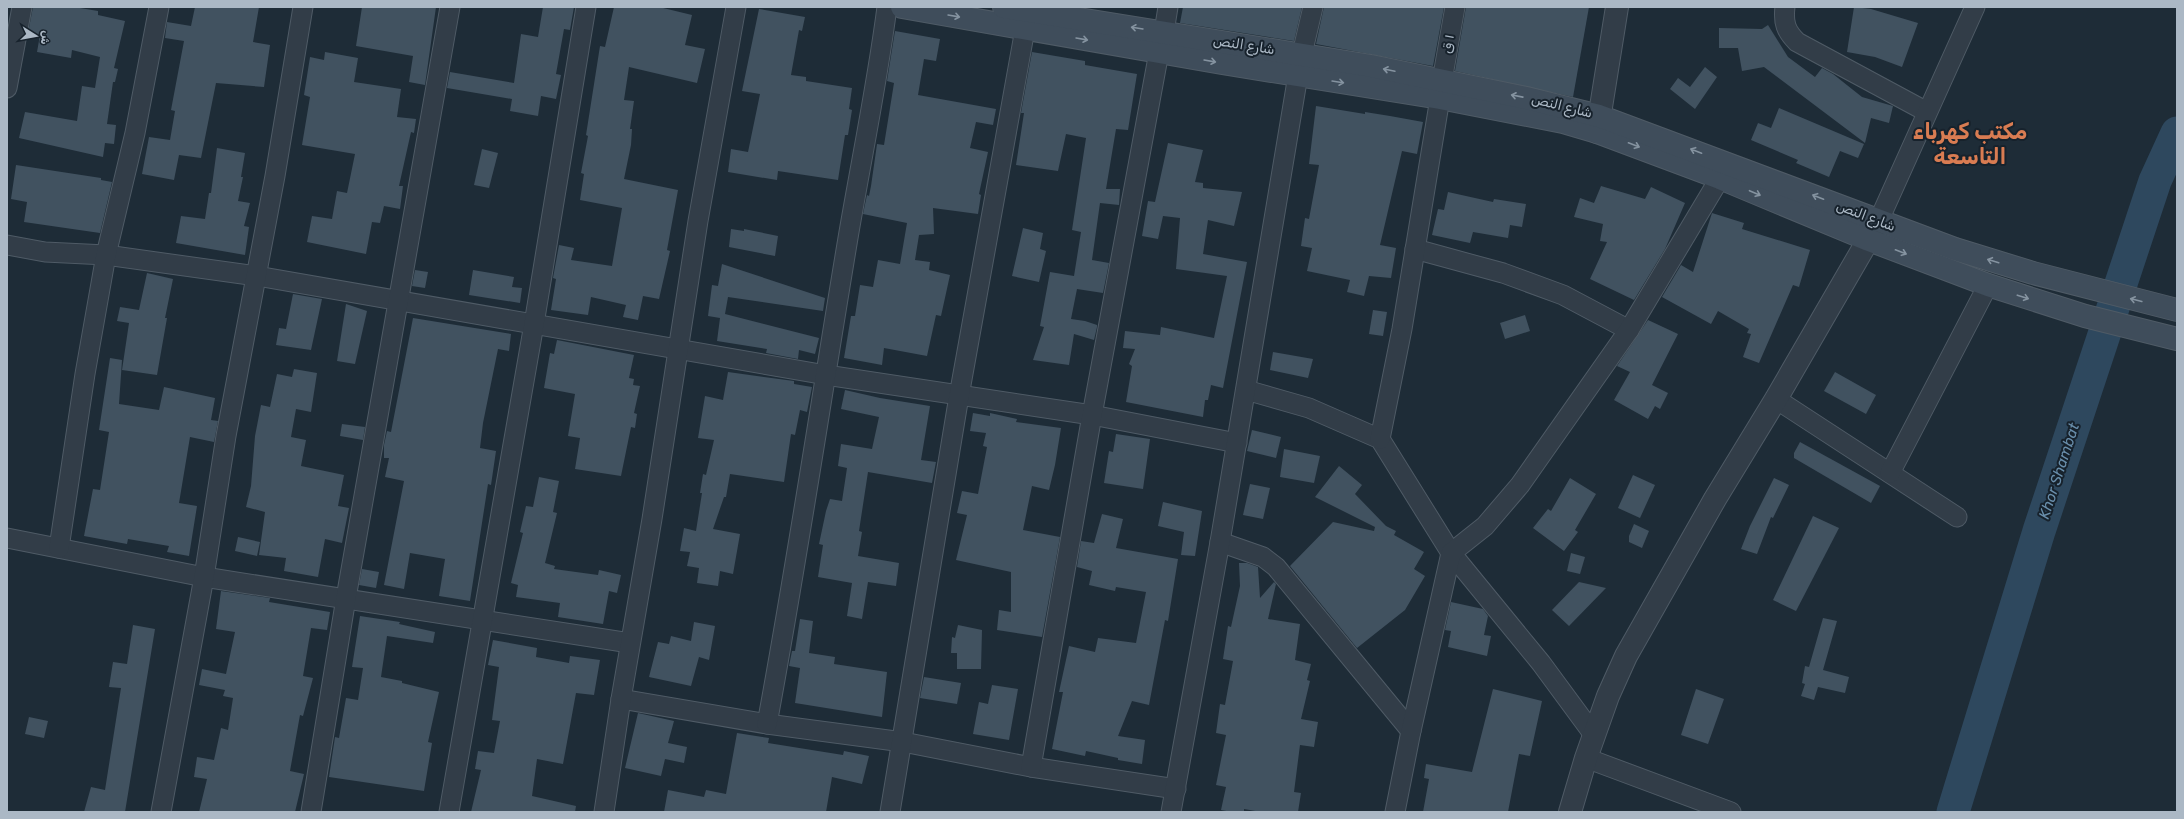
<svg xmlns="http://www.w3.org/2000/svg" width="2184" height="819" viewBox="0 0 2184 819" font-family="Rubik,Vazirmatn,sans-serif">
<style>
.lines{fill:none;stroke-linecap:round;stroke-linejoin:round}
.river{stroke:#2e485e;stroke-width:33}
.building{fill:#415260}
.minor-casing{stroke:#4f5b66;stroke-width:21}
.tertiary-casing{stroke:#4f5b66;stroke-width:24}
.secondary-casing{stroke:#4f5b66;stroke-width:24}
.minor{stroke:#323d48;stroke-width:19}
.tertiary{stroke:#323d48;stroke-width:22}
.secondary{stroke:#3f4d5b;stroke-width:22}
.oneway{stroke:#8593a0}
.labels{text-anchor:middle;dominant-baseline:central;stroke-width:4;stroke-linejoin:round;paint-order:stroke}
.street-label{font-size:14px;fill:#abb8c5;stroke:#17222c}
.water-label{font-size:15px;font-style:italic;fill:#698eab;stroke:#17222c}
.town-label{font-size:22px;font-weight:bold;fill:#d97c52;stroke:#17222c}
</style>
<rect width="100%" height="100%" fill="#1e2c37"/>
<g class="lines">
<path class="river" d="M1953 812 2039 531 2155 181 2177 133"/>
</g>
<g class="building">
<path d="M33 7H74L98 11V15L125 21 114 68 118 69 115 82H113L107 124 116 125 114 144 105 143 103 157 19 138 25 112 77 121 82 86 95 88 100 57 72 50 71 58 37 52 40 35 28 33Z"/>
<path d="M195 7H259L253 42 270 45 264 87 216 83 201 158 179 155 174 180 142 174 149 137 170 140 175 111 171 110 184 41 165 38 167 22 191 26Z"/>
<path d="M362 7H436L425 85 409 82 413 56 356 46Z"/>
<path d="M543 7H574L570 30 564 29 556 74 561 75 556 99 541 96 538 116 510 111 512 99 447 88 450 72 514 83 521 34 538 37Z"/>
<path d="M614 7H659L692 15 685 45 705 49 697 83 629 67 624 100 634 101 630 129H632L631 145 624 179 678 190 667 250 670 251 659 299 643 296 638 320 623 317 626 305 591 297 588 315 551 310 556 279 553 278 559 245 574 248 571 260 612 266 622 208 580 200 584 174 581 173 588 136 586 135 600 46 605 47Z"/>
<path d="M1183 7H1302L1294 41 1180 23Z"/>
<path d="M1324 7H1444L1433 66 1316 44Z"/>
<path d="M1466 7H1589L1573 97 1455 71Z"/>
<path d="M1854 7 1871 9 1918 23 1902 67 1875 57 1847 52Z"/>
<path d="M759 9 805 17 802 31 799 30 791 75 806 77V81L852 88 849 109 852 110 848 135H845L838 180 778 171 777 180 728 172 731 149 748 152 760 94 742 91Z"/>
<path d="M1768 25 1788 57 1815 77 1822 68 1833 74 1862 97 1893 106 1889 123 1871 118 1865 143 1764 67 1742 71 1738 48H1719V28L1762 29Z"/>
<path d="M895 31 940 39 936 61 924 59 918 95 996 109 993 125 976 122 970 148 988 152 979 194 981 195 978 214 933 208 934 234 919 235 915 260 930 262 929 270 950 275 941 316 936 315 927 356 884 348 882 365 844 358 851 316H855L860 285 873 287 878 260 900 264 907 223 863 214 867 195 869 196 871 186 877 144 884 145 894 83 887 81Z"/>
<path d="M325 52 358 58 354 82 401 89 397 117 416 119 414 133 411 132 399 186H403L400 209 384 206 380 223 372 222 366 254 307 242 312 216 332 219 337 191 347 193 355 154 302 145 310 97 304 95 310 57 324 60Z"/>
<path d="M1032 52 1085 61V65L1137 74 1128 130 1116 129 1106 189H1120L1119 205 1100 203 1092 260 1109 263 1103 293 1077 289 1071 319 1085 321 1097 325V327L1094 340 1074 334 1069 365 1033 360 1044 327 1040 326 1050 272 1074 276 1081 232 1072 230 1086 138 1066 134 1058 171 1016 165 1024 113H1021Z"/>
<path d="M1705 67 1717 77 1695 109 1670 89 1678 78 1690 87Z"/>
<path d="M1316 106 1365 114V112L1390 116 1423 122 1417 154 1402 151 1380 245 1396 248 1391 278 1369 276 1364 296 1347 292 1350 280 1307 271 1312 248 1301 246 1305 218 1309 219 1319 165 1309 164Z"/>
<path d="M1779 108 1864 144 1858 158 1840 151 1829 177 1796 163 1798 160 1751 140 1758 123 1771 128Z"/>
<path d="M1168 143 1203 150 1195 182 1203 183V188L1242 192 1234 226 1208 220 1203 254 1247 262 1223 388 1211 385 1208 400H1205L1203 417 1126 402 1132 366 1129 364 1135 349 1123 348 1125 331 1160 335 1161 327 1214 338 1227 276 1176 269 1180 218 1163 216 1158 239 1142 236 1148 201 1155 202Z"/>
<path d="M217 148 245 153 241 177H243L238 201 250 203 244 226 249 227 245 255 176 243 181 216 205 219 209 193H211Z"/>
<path d="M482 149 498 153 489 188 474 185Z"/>
<path d="M16 165 101 178V180L112 182 100 233 24 222 27 202 11 199Z"/>
<path d="M1601 186 1645 199 1651 187 1685 203 1665 249 1634 300 1590 279 1607 242 1600 241 1603 224 1574 217 1580 198 1594 203Z"/>
<path d="M1448 192 1493 202 1494 199 1526 204 1522 227 1510 225 1508 238 1473 232 1470 243 1432 235 1438 209 1444 210Z"/>
<path d="M1712 213 1744 223 1742 229 1810 250 1799 287 1793 285 1759 363 1743 357 1751 334 1747 333 1749 329 1718 311 1711 324 1662 297 1681 265 1693 272Z"/>
<path d="M1023 228 1043 233 1040 249 1046 251 1039 282 1012 276Z"/>
<path d="M731 229 744 231V229L778 236 775 256 729 247Z"/>
<path d="M722 264 825 298 823 311 728 297 725 314 819 338 815 354 799 350 798 359 766 353 767 349 717 341 720 318 708 316 712 285 718 286Z"/>
<path d="M415 270 428 272 425 288 412 286Z"/>
<path d="M473 270 514 277 512 287 522 288 520 303 469 295Z"/>
<path d="M147 273 173 279 165 318H167L157 375 122 370 129 323 117 321 120 307 139 310Z"/>
<path d="M293 294 322 299 311 350 276 345 279 328 286 329Z"/>
<path d="M346 304 367 311 355 364 337 361Z"/>
<path d="M1373 310 1387 312 1383 336 1369 334Z"/>
<path d="M1525 315 1530 331 1505 339 1500 323Z"/>
<path d="M413 318 511 334 509 351 498 349 483 423 480 448 496 451 491 485 488 484 470 601 439 596 445 559 410 553 404 589 384 585 404 481 385 477 389 458H384V445L387 431 391 432Z"/>
<path d="M1648 320 1678 334 1652 385 1668 393 1660 409 1655 406 1648 419 1614 400 1630 372 1617 366Z"/>
<path d="M557 340 634 355 629 378 634 379 633 385 640 386 634 413 637 414 635 428 631 427 621 476 575 469 580 438 568 436 575 394 544 388 550 353 554 354Z"/>
<path d="M1273 352 1313 359 1308 378 1270 370Z"/>
<path d="M110 358 122 360 119 404 159 410 164 387 215 398 211 420 218 421 214 442 190 437 179 503 197 506 189 556 167 552 169 546 128 539 127 544 84 536 93 489 100 490 109 432 99 430Z"/>
<path d="M294 369 317 373 311 412 296 409 291 437 306 440 301 466 344 475 338 506 349 508 342 543 325 539 318 577 284 571 286 558 259 555 265 512 246 507 251 486 255 436 261 405 270 407 277 374 292 377Z"/>
<path d="M728 372 794 381V384L812 387 807 412 800 410 795 435 791 434 784 482 730 474 726 497H724L713 529 740 534 733 574 720 571 718 586 697 583 699 568 687 566 690 552 680 551 684 528 696 531 702 493H700L703 474 706 475 714 440 698 438 705 396 723 400Z"/>
<path d="M1835 372 1876 395 1866 414 1824 391Z"/>
<path d="M845 390 880 398 930 406 921 460 936 462 932 483 868 472 859 531 862 532 858 556 899 563 896 586 868 582 862 619 847 616 852 583 818 577 823 545 819 544 826 511 830 499 842 501 847 468 838 466 841 444 872 449 879 417 841 409Z"/>
<path d="M973 413 990 416V413L1017 419 1016 422 1061 428 1055 465 1049 490 1032 486 1023 530 1060 537 1042 637 997 630 999 610 1011 612V572L956 560 967 515 957 513 962 491 978 494 987 447 983 446 986 433 970 431Z"/>
<path d="M342 424 365 427 363 440 340 436Z"/>
<path d="M1252 430 1281 437 1276 458 1247 451Z"/>
<path d="M1116 434 1150 439 1143 489 1104 483 1109 451 1113 452Z"/>
<path d="M1800 442 1880 486 1871 503 1794 458V453Z"/>
<path d="M1284 449 1320 456 1314 483 1280 477Z"/>
<path d="M1339 466 1362 485 1355 494 1386 526 1396 531 1394 535 1424 552 1414 569 1425 576 1405 610 1357 648 1290 566 1333 522 1374 531 1375 527 1315 497Z"/>
<path d="M1633 475 1655 485 1640 518 1618 508Z"/>
<path d="M539 477 559 481 553 512 557 513 545 563 555 566 554 569 598 575 599 570 621 575 617 593 609 591 603 624 558 617 560 603 516 597 518 585 511 583 523 533 520 532 526 506 533 507Z"/>
<path d="M1570 478 1596 494 1575 530 1578 532 1564 551 1533 528 1548 509 1551 511Z"/>
<path d="M1774 478 1789 485 1773 518 1771 517 1757 554 1741 549 1750 526Z"/>
<path d="M1250 484 1270 488 1263 519 1243 515Z"/>
<path d="M1163 502 1202 511 1195 556 1181 555 1184 532 1158 526Z"/>
<path d="M1102 514 1123 519 1116 548 1178 559 1168 621 1165 620 1149 705 1132 701 1118 736 1145 740 1142 764 1118 760V758L1086 751 1085 756 1052 749 1063 692H1059L1069 646 1095 652 1098 638 1136 643 1146 592 1116 587 1115 591 1089 585 1092 571 1077 567 1081 541 1094 543Z"/>
<path d="M1813 516 1839 528 1796 611 1773 600Z"/>
<path d="M1634 524 1649 531 1642 548 1629 542V536Z"/>
<path d="M238 537 260 542 257 556 235 551Z"/>
<path d="M1571 553 1585 557 1580 574 1567 571Z"/>
<path d="M1239 563H1247L1258 567 1260 598 1274 582 1276 584 1268 619 1300 624 1295 660 1311 664 1307 680 1310 681 1301 719 1318 722 1314 747 1300 745 1294 792 1301 793 1298 812H1261L1244 809V812H1232L1221 810 1226 787 1216 785 1226 735 1216 733 1220 704 1225 705 1233 661 1223 659 1228 626 1231 627 1240 586Z"/>
<path d="M362 569 379 572 376 588 359 585Z"/>
<path d="M1579 582 1606 588 1569 626 1552 610Z"/>
<path d="M221 591 270 598 269 602 330 612 327 630 311 628 303 676 313 678 303 716 300 715 290 771 304 774 295 812H199L207 779 194 777 197 757 214 760 221 728 228 730 233 698 223 696 225 690 199 685 202 669 226 674 235 632 216 629Z"/>
<path d="M1451 602 1483 609 1488 616 1484 635 1491 636 1487 656 1448 647 1451 631 1445 630Z"/>
<path d="M360 616 400 622 399 624 435 632 433 643 387 636 381 677 402 681V683L439 692 428 742 432 743 424 791 329 777 335 737 339 738 346 698 358 700 363 668 352 667Z"/>
<path d="M1823 618 1837 621 1823 670 1849 677 1845 693 1818 687 1814 700 1801 696 1805 684 1802 683 1805 666 1809 667Z"/>
<path d="M800 619 813 621 809 653 835 657 834 664 887 672 882 717 795 703 800 668 789 666 792 651H795Z"/>
<path d="M694 622 715 626 709 660 699 657 691 686 649 677 658 642 669 644 671 636 691 641Z"/>
<path d="M133 625 155 629 125 812H84L91 787 105 790 121 688 109 687 113 662 127 664Z"/>
<path d="M958 625 982 630 981 669H957V653H951L952 637 955 638Z"/>
<path d="M493 640 537 648 536 657 569 663 570 656 600 660 594 695 576 693 563 764 537 759 532 796 576 806 575 812H471L481 770 475 769 478 751 494 753 500 721 492 720 499 667 488 665Z"/>
<path d="M924 677 961 683 957 704 920 698Z"/>
<path d="M992 685 1018 689 1009 740 973 734 979 702 988 704Z"/>
<path d="M1493 689 1542 701 1530 756 1519 754 1508 812H1423L1429 779 1424 778 1426 764 1472 772Z"/>
<path d="M1696 689 1724 699 1708 744 1681 735Z"/>
<path d="M638 713 674 721 668 743 687 747 684 763 665 759 661 776 625 768Z"/>
<path d="M29 717 48 721 44 738 25 734Z"/>
<path d="M737 733 769 738 768 743 843 755 844 751 869 756 862 784 832 777 826 812H664L668 790 704 797 706 790 726 794Z"/>
</g>
<g class="lines">
<g class="minor-casing">
<g id="minor">
<path d="M1785 7C1783 23 1786 31 1797 42L1927 112"/>
<path d="M1164 32 1168 7"/>
<path d="M1302 54 1313 7"/>
<path d="M1442 81 1455 7"/>
<path d="M7 88 22 7"/>
<path d="M1879 220 1975 7"/>
<path d="M7 245 45 252 106 255 257 276 826 375 1092 415 1237 443"/>
<path d="M1415 249 1503 273 1563 295 1629 330"/>
<path d="M1246 390 1309 408 1380 439 1451 553 1541 663 1594 735"/>
<path d="M1776 399 1957 517"/>
<path d="M1380 439 1402 329 1440 98"/>
<path d="M1890 473 1988 285"/>
<path d="M7 538 204 577 630 643"/>
<path d="M1220 542 1263 557 1276 567 1411 731"/>
<path d="M59 548 85 374 106 255 135 133 159 7"/>
<path d="M621 699 767 724 903 742 1031 767 1176 789"/>
<path d="M767 724C797 562 821 400 848 238 861 161 877 85 887 7"/>
<path d="M1586 758 1731 812"/>
<path d="M1031 767 1092 415 1159 52"/>
<path d="M161 812 204 577 226 436 275 176 303 7"/>
<path d="M311 812 346 598 450 7"/>
<path d="M449 812 534 324 586 7"/>
<path d="M604 812 621 699 652 519 698 221 736 7"/>
<path d="M890 812 959 396 1025 29"/>
<path d="M1171 812 1220 542 1298 75"/>
<path d="M1395 812 1411 731 1451 553 1485 526 1520 485 1629 330 1720 178"/>
</g>
</g>
<g class="tertiary-casing">
<g id="tertiary">
<path d="M1597 132 1617 7"/>
<path d="M1570 812 1586 758 1608 696 1626 656 1715 499 1776 399 1878 223"/>
</g>
</g>
<g class="secondary-casing">
<g id="secondary">
<path d="M902 7 1222 63 1440 98 1563 122 1597 132 1720 178 1869 240 1988 285 2085 316 2177 339"/>
<path d="M1004 7 1371 66 1526 98 1599 116 1955 249 2033 273 2177 310"/>
</g>
</g>
<use href="#minor" class="minor"/>
<use href="#tertiary" class="tertiary"/>
<use href="#secondary" class="secondary"/>
</g>
<defs><path id="oneway-shaft" d="M-6 0H5M1.5-3L5.5 0L1.5 3" fill="none" stroke-width="1.6" stroke-linecap="round" stroke-linejoin="round"/></defs>
<g class="oneway">
<use href="#oneway-shaft" transform="translate(954 16) rotate(10)"/>
<use href="#oneway-shaft" transform="translate(1137 28) rotate(-171)"/>
<use href="#oneway-shaft" transform="translate(1082 39) rotate(10)"/>
<use href="#oneway-shaft" transform="translate(1210 61) rotate(10)"/>
<use href="#oneway-shaft" transform="translate(1389 70) rotate(-168)"/>
<use href="#oneway-shaft" transform="translate(1338 82) rotate(9)"/>
<use href="#oneway-shaft" transform="translate(1517 96) rotate(-169)"/>
<use href="#oneway-shaft" transform="translate(1634 145) rotate(21)"/>
<use href="#oneway-shaft" transform="translate(1696 151) rotate(-159)"/>
<use href="#oneway-shaft" transform="translate(1755 193) rotate(23)"/>
<use href="#oneway-shaft" transform="translate(1818 197) rotate(-159)"/>
<use href="#oneway-shaft" transform="translate(1901 252) rotate(21)"/>
<use href="#oneway-shaft" transform="translate(1993 261) rotate(-163)"/>
<use href="#oneway-shaft" transform="translate(2023 297) rotate(18)"/>
<use href="#oneway-shaft" transform="translate(2136 300) rotate(-166)"/>
</g>
<g class="labels">
<g class="street-label">
<text transform="translate(1448 44) rotate(-80)">١ ق</text>
<text transform="translate(1244 45) rotate(9)">شارع النص</text>
<text transform="translate(1562 106) rotate(14)">شارع النص</text>
<text transform="translate(1866 216) rotate(21)">شارع النص</text>
</g>
<g class="water-label">
<text transform="translate(2059 471) rotate(-72)">Khor Shambat</text>
</g>
<g class="town-label">
<text x="1970" y="131">مكتب كهرباء<tspan x="1970" dy="25">التاسعة</tspan></text>
</g>
</g>
<rect width="2184" height="819" fill="none" stroke="#abb8c5" stroke-width="16"/>
<g transform="translate(36 36) rotate(101)" stroke="#17222c" stroke-width="3" paint-order="stroke">
<path d="M0-3L7 15L0 10L-7 15Z" fill="#abb8c5"/>
<text y="-6" font-size="11" font-weight="bold" text-anchor="middle" fill="#abb8c5">ش</text>
</g>
</svg>
